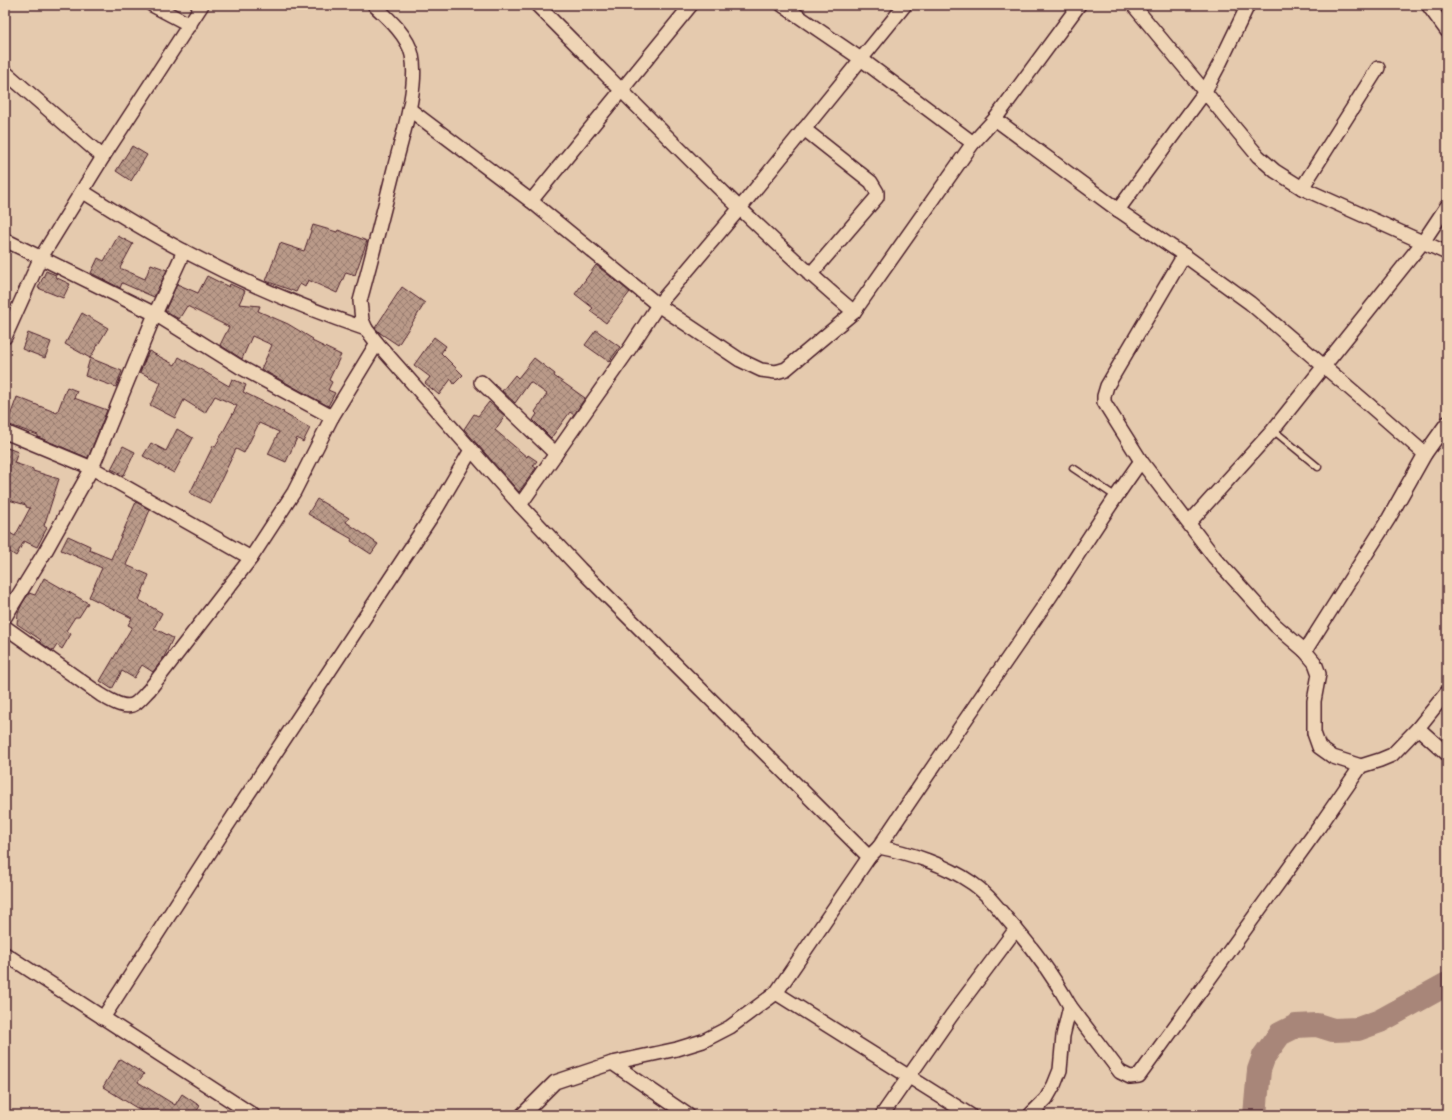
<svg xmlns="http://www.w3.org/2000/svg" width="1452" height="1120" viewBox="0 0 1452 1120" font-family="Mynerve,sans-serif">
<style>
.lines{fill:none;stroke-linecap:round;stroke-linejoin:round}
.river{stroke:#a88679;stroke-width:24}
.building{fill:url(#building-cross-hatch);stroke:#4a1f2b}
.lane-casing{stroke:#4a1f2b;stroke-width:9}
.street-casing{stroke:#4a1f2b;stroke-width:16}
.lane{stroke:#efd5b6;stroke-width:6}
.street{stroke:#efd5b6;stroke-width:13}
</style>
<defs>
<pattern id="building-cross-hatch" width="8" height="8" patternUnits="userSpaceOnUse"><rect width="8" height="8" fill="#ba9a89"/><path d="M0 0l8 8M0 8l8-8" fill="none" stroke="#997d70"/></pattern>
</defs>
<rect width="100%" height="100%" fill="#e5caae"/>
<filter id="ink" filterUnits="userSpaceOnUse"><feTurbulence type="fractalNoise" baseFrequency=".025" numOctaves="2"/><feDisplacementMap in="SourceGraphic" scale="8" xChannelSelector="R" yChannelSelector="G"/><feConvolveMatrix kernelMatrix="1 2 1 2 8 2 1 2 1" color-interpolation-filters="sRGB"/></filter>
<g filter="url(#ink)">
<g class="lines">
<path class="river" d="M1255 1115 1259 1070 1264 1056 1280 1034 1296 1026 1317 1025 1333 1030 1358 1029 1380 1021 1447 984"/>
</g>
<g class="building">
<path d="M132 146 147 155 131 181 116 171Z"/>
<path d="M313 225 337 232 338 230 367 241 355 275 346 272 337 293 308 280 305 287 300 284 296 292 266 281 280 243 304 251Z"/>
<path d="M118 236 133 244 120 268 145 279 151 264 167 270 154 297 122 283 120 288 91 273 98 258 104 261Z"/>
<path d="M596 265 630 292 606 323 590 311 593 308 575 294Z"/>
<path d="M46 271 56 275 55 277 70 284 63 298 38 288Z"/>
<path d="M207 276 229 287 230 284 245 291 239 304 260 306 258 311 288 324 313 339 312 341 341 355 329 380 332 382 328 390 335 393 328 406 261 369 272 345 252 336 242 359 220 345 229 327 187 306 179 319 165 311 177 284 198 293Z"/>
<path d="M402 287 425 303 398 345 380 333 375 328Z"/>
<path d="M82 313 108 328 90 358 65 344Z"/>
<path d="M596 330 620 347 609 362 585 345Z"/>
<path d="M28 333 51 342 45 358 22 349Z"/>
<path d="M434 337 446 346 441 353 463 375 454 384 451 379 439 395 425 383 430 377 414 365Z"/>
<path d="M149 351 175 365 179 357 229 386 232 379 246 385 243 392 284 412 283 413 310 428 303 442 297 438 286 462 268 454 279 432 259 423 244 453 236 449 210 503 190 493 213 446 215 447 237 406 215 396 205 413 184 400 175 418 150 405 161 383 140 372Z"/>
<path d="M90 358 122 371 116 387 85 376Z"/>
<path d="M534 358 555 374 554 376 585 398 574 415 570 412 551 438 533 420 537 414 535 412 547 394 530 382 515 403 502 391 515 375 518 378Z"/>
<path d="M67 387 77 391 74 398 107 410 88 458 38 437V435L7 424 17 397 57 413Z"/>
<path d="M489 402 505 416 495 430 527 457 528 455 537 461 533 466 536 468 519 492 464 429 474 414 478 416Z"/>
<path d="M177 429 193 438 174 473 143 456 151 443 166 451Z"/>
<path d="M123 446 135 452 124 475 111 469Z"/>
<path d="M5 447 18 452 14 463 33 469V471L59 479 44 526 47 528 37 547 24 541 16 556 5 549V530L15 536 30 508 26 507V505L5 499Z"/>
<path d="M317 499 349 518 346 522 378 544 371 554 351 541 352 539 308 514Z"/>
<path d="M136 502 150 510 126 565 149 575 139 600 162 613 154 628 173 638 164 657 153 672 142 665 134 678 122 671 112 689 100 681 132 627 128 625 132 618 89 597 102 568 61 550 68 536 90 546 89 550 111 559Z"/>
<path d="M44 578 88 603 79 617H75L66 631 71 634 62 649 57 645 53 651 39 642 41 640 17 624 18 613 22 604 29 593 35 595Z"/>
<path d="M120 1059 144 1074 138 1082 175 1105 182 1094 200 1106 194 1115H148L103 1087Z"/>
</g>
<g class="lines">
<g class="lane-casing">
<g id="lane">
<path d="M1273 430 1318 467"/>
<path d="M1073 468 1115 496"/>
</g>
</g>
<g class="street-casing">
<g id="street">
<path d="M152 5 190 25"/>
<path d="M537 5C641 109 742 217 854 312"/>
<path d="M782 5 861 59 973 143"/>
<path d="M1133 5 1258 156 1275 171 1302 188 1447 253"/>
<path d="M1428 5 1447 31"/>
<path d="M5 72 103 157"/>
<path d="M409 109 531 201 658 305 740 360 761 370 776 372 786 369 854 312 973 143 995 119 1079 5"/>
<path d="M995 119 1118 210 1184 255 1250 303 1375 410 1425 454"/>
<path d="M804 129 871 182 877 192V197L810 275"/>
<path d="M1302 188 1378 68"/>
<path d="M82 191C115 212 149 233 184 251 243 282 304 308 366 329L362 320 360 301C372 257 383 213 394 169 402 137 419 87 412 55 408 36 388 18 374 5"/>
<path d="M531 201 691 5"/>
<path d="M1118 210 1204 93 1220 63 1248 5"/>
<path d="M5 240 155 314 240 367 332 417 294 492 251 558 149 690C145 694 141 699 136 703 126 711 110 700 101 695L5 627"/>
<path d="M1184 255 1107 386 1104 396V402L1107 407 1141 461 1214 557 1275 625 1305 651 1315 663 1319 674 1314 701V733L1319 747 1333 757 1361 766"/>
<path d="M366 329 377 343 520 505 580 569 869 857"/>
<path d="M5 337 40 259 103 157 202 5"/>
<path d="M481 382 556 454"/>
<path d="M332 417 377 343"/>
<path d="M5 432 92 468 251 558"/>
<path d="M520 505 630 348 658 305 740 208 905 5"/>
<path d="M1189 523 1273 430 1423 242 1447 206"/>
<path d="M5 617 45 552 92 468 155 314 184 251"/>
<path d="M1305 651 1389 518 1425 454 1447 423"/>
<path d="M1418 728 1447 754"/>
<path d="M879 847C910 853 946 865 972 883 987 893 997 907 1008 920 1032 947 1053 975 1070 1006L1063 1036 1060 1070 1054 1085 1046 1099 1030 1115"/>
<path d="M5 954 253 1115"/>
<path d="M776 993 970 1115"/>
<path d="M1070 1006 1120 1072 1130 1077 1139 1076 1319 827 1361 766 1380 760 1392 755 1418 728 1447 692"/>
<path d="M103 1018 221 835 437 508 471 450"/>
<path d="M612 1063 688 1115"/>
<path d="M522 1115 555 1082 612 1063 677 1049 703 1041 730 1027 776 993 869 857 879 847C935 763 993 680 1050 597 1080 552 1109 505 1141 461"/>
<path d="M882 1115 951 1016 1016 929"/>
</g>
</g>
<use href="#lane" class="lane"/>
<use href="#street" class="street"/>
</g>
</g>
<rect width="1452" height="1120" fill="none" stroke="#efd5b6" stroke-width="20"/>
<rect x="10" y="10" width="1432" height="1100" fill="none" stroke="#4a1f2b" stroke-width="1.5" filter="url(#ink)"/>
</svg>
